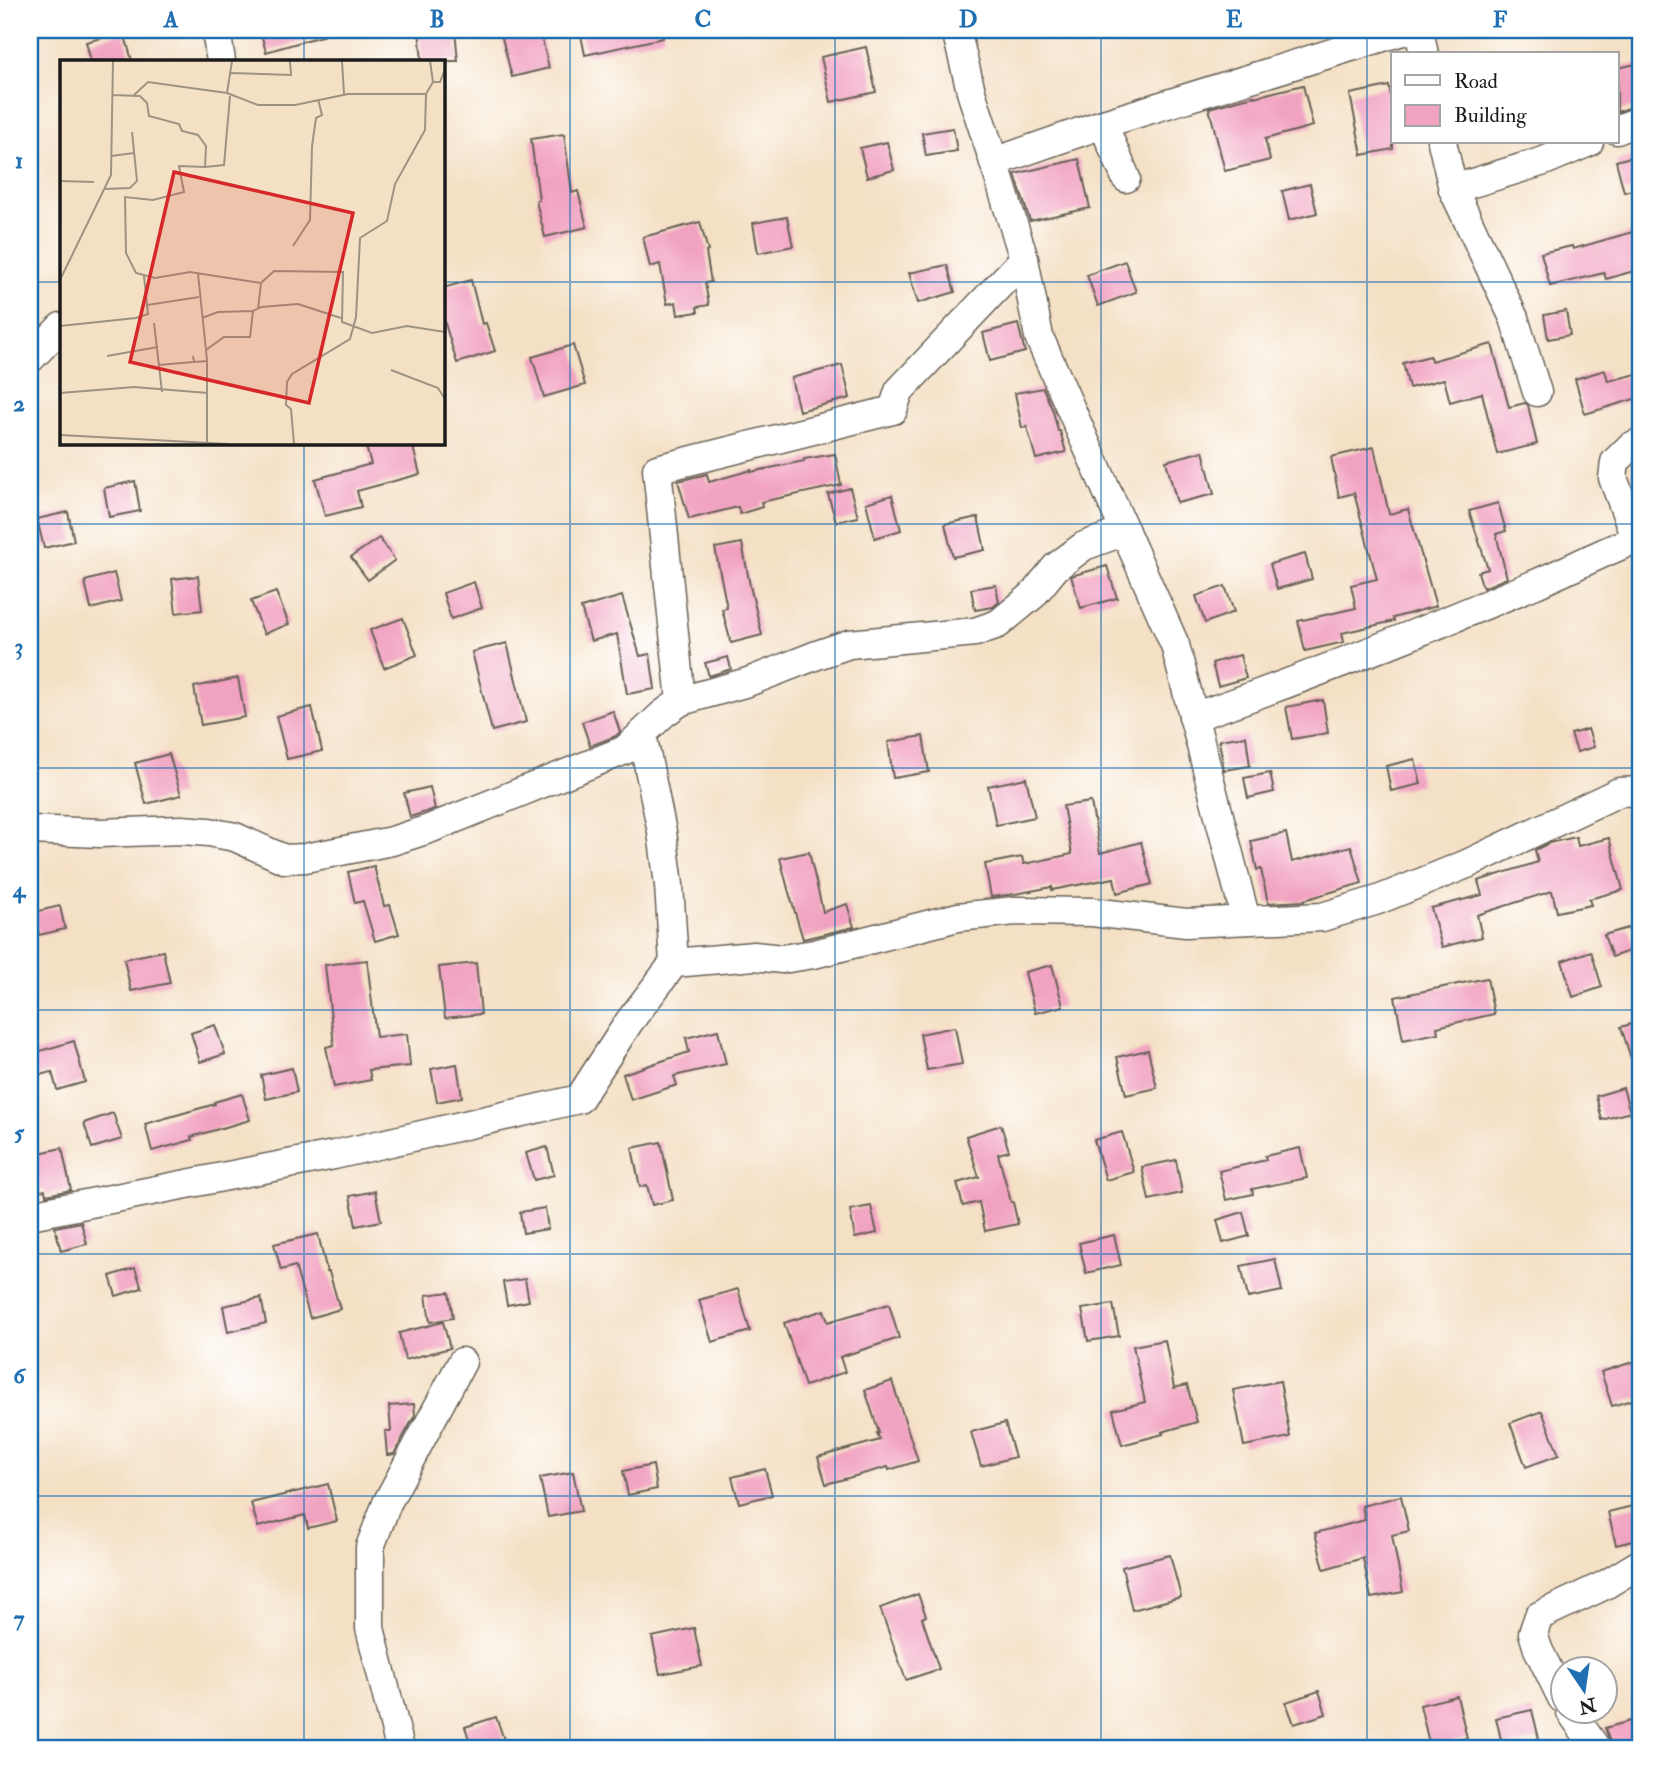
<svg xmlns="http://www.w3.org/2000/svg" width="1671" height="1778" viewBox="0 0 1671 1778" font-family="'IM FELL Double Pica',serif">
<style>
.building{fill:#f1a2c1}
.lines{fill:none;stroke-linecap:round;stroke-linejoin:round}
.street-casing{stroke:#686157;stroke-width:31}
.street{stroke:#fff;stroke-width:28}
.grid{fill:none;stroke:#1f6fb2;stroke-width:2;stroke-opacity:0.55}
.inset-road{fill:none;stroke:#9e9281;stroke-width:2}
.view{fill:#d62828;fill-opacity:0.15;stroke:#d62828;stroke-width:3.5}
.inset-edge{fill:none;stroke:#1c1c1c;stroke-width:3.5}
.neatline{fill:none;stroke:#1f6fb2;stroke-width:2.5}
.grid-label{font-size:23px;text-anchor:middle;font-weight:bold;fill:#1f6fb2}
</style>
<rect width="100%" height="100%" fill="#fff"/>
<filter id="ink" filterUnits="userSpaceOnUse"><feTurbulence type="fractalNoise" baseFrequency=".0143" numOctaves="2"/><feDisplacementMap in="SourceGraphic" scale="14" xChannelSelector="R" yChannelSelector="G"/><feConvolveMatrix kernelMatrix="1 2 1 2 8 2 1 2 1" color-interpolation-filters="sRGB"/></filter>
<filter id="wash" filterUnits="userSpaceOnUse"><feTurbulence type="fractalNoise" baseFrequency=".00686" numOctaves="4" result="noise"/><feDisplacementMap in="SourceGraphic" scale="28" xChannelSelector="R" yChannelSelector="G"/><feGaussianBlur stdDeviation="1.57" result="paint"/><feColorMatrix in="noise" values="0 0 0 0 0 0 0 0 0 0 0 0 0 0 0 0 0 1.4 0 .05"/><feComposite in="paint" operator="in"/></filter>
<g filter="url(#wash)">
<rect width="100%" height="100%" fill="#f4e0c5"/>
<g id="blocks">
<g class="building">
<path d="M260 30H324L325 35 266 52Z"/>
<path d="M419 30H455L458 61H422Z"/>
<path d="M500 30H540L549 68 512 77Z"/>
<path d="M580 30H663V38L585 55Z"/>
<path d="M124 32 132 61H91L86 42Z"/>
<path d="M866 47 876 92 831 102 821 57Z"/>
<path d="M1641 63V104L1617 112V68Z"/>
<path d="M1303 85 1313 126 1265 139 1270 160 1225 171 1209 108 1238 100 1254 96V97Z"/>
<path d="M1389 86 1393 105V149L1362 155 1350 94Z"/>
<path d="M953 128 957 151 926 156 922 133Z"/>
<path d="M564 134 572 193 578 191 587 227 545 237 536 201 539 200 531 139Z"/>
<path d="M887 142 894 170 867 177 860 148Z"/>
<path d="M1641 154V188L1624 192 1616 161Z"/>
<path d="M1079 159 1090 208 1030 221 1015 174Z"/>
<path d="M1310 184 1317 213 1289 220 1282 191Z"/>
<path d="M787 217 793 246 758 253 753 223Z"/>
<path d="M700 222 708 251 706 252 711 282 705 283 709 305 697 307 698 312 678 315 676 302 667 304 660 264 650 267 643 237Z"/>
<path d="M1636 231 1641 250V269L1606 279 1604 273 1550 286 1541 253 1572 246 1573 249Z"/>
<path d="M1125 261 1136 292 1098 306 1087 275Z"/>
<path d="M947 265 955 292 918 303 909 273Z"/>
<path d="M471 280 482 324 486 323 495 351 457 363 443 317V288Z"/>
<path d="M1566 311 1570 335 1548 339 1544 315Z"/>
<path d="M1018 324 1025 352 990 361 983 333Z"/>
<path d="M1492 344 1509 407 1525 403 1528 405 1537 444 1497 454 1482 393 1450 402 1444 379 1409 388 1403 363 1430 356 1431 361Z"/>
<path d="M573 345 585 385 544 397 532 357Z"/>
<path d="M842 365 850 398 799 411 791 378Z"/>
<path d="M1605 370 1608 381 1641 373V397L1585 414 1575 379Z"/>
<path d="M1043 388 1053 411 1058 431H1060L1066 452 1036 459 1027 427 1022 428 1015 393Z"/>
<path d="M365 443H412L420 474 357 491 361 507 325 516 315 479 371 464Z"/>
<path d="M1374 447 1389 514 1408 509 1436 606 1393 618 1394 621 1342 633 1344 642 1305 651 1298 621 1356 608 1351 585 1377 579 1354 493 1339 497 1331 457Z"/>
<path d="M1203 451 1214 494 1177 503 1166 461Z"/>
<path d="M835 454 841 485 761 502 762 507 740 514 738 507 689 519 678 481 707 474 709 482 751 470V472L804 461V459Z"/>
<path d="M135 481 140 511 109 517 104 488Z"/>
<path d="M850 488 858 517 836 522 828 494Z"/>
<path d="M892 495 901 530 875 538 866 503Z"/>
<path d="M1498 503 1506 531 1496 534 1507 578 1483 588 1478 572 1488 569 1469 511Z"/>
<path d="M68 512 74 541 44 548 37 519Z"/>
<path d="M978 517 985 550 953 557 945 524Z"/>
<path d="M379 538 395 560 368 580 351 557Z"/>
<path d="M742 543 750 586 762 635 731 643 722 609 727 608 715 548Z"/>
<path d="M1305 554 1312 579 1277 589 1270 564Z"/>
<path d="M1107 566 1117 598 1081 608 1071 576Z"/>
<path d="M114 573 121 601 91 609 85 581Z"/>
<path d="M198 576 202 610 176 613 172 579Z"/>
<path d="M474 582 482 608 451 619 443 593Z"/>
<path d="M996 585 999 602 993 607 975 610 971 589Z"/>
<path d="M1225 586 1234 612 1205 623 1196 596Z"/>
<path d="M276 592 289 624 264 634 251 601Z"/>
<path d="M622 596 640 656 650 654 655 689 627 694 617 634 591 641 581 608Z"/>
<path d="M403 618 417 655 384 668 370 630Z"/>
<path d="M507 643 526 722 492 731 472 652Z"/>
<path d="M1240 655 1246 678 1218 686 1212 663Z"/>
<path d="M728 657 731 669 709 676 705 663Z"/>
<path d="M238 678 245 717 201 725 194 687Z"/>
<path d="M1323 700 1328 733 1292 739 1286 707Z"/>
<path d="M312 707 322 751 287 759 276 716Z"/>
<path d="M613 711 620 732 616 736 590 746 582 722Z"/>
<path d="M1588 729 1594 747 1577 752 1571 734Z"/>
<path d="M923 736 929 772 893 778 888 742Z"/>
<path d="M1246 736 1250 766 1224 770 1219 740Z"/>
<path d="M169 754 181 795 146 804 135 763Z"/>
<path d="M1415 759 1421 784 1391 791 1386 766Z"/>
<path d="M1270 773 1274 792 1248 798 1244 778Z"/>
<path d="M1026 778 1035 817 996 825 988 786Z"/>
<path d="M430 787 435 809 410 817 404 793Z"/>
<path d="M1091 802 1100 853 1141 842 1152 884 1117 893 1114 878 1052 890V887L1015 894 991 897 985 864 1022 857 1024 864 1072 854 1063 806Z"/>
<path d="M1286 833 1292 862 1351 846 1362 883 1304 900V901L1268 903 1261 869 1257 870 1251 841Z"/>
<path d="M1576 837 1578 846 1609 838 1623 890 1589 899 1591 905 1557 912 1552 891 1477 915 1482 937 1442 947 1431 908 1482 895 1478 881 1538 862 1535 850 1549 843Z"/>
<path d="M809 852 823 912 847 904 854 927 803 939 788 889 780 858Z"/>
<path d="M374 866 384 906 390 905 399 934 375 941 363 901 355 903 348 872Z"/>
<path d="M60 906 65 929 39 935 34 912Z"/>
<path d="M1628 928 1635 949 1612 957 1604 935Z"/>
<path d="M163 951 170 983 131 991 124 959Z"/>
<path d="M1591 951 1602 987 1573 997 1562 961Z"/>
<path d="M367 960 376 1037 407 1034 410 1066 369 1070 371 1080 334 1087 326 1047 334 1045 325 965Z"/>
<path d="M476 963 481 1014 445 1018 439 967Z"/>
<path d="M1052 965 1063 1006 1035 1013 1025 972Z"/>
<path d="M1487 978 1494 1014 1437 1027 1438 1033 1403 1040 1395 997Z"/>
<path d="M1641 1021V1076L1637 1077 1621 1027Z"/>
<path d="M215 1025 225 1054 200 1062 191 1033Z"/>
<path d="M955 1027 962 1064 927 1070 920 1034Z"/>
<path d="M718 1030 726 1064 674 1076 677 1085 631 1100 623 1074 689 1052 686 1038Z"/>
<path d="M74 1041 85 1082 57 1090 52 1072 30 1077V1054Z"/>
<path d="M1148 1050 1157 1088 1126 1095 1117 1057Z"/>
<path d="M457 1064 462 1097 437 1102 431 1069Z"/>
<path d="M292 1068 297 1092 266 1099 261 1075Z"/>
<path d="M1623 1088 1630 1112 1602 1120 1596 1096Z"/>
<path d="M242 1094 250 1120 191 1137 192 1140 152 1151 145 1124 215 1104 214 1102Z"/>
<path d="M113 1113 122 1139 92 1148 84 1123Z"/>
<path d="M1001 1125 1009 1151 998 1154 1011 1202H1013L1018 1224 985 1231 979 1202 963 1206 957 1183 979 1177 966 1136Z"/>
<path d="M1122 1132 1134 1172 1106 1180 1094 1140Z"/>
<path d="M661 1142 673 1200 652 1205 647 1185 640 1187 632 1148Z"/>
<path d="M547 1147 554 1175 534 1180 526 1153Z"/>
<path d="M62 1148 71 1190 46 1195 45 1190 38 1191 30 1155Z"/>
<path d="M1300 1148 1307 1178 1252 1189 1253 1194 1226 1200 1219 1171 1266 1160 1265 1156Z"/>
<path d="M1176 1160 1182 1193 1149 1200 1142 1167Z"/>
<path d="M375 1191 381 1221 356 1226 350 1196Z"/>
<path d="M871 1206 877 1233 855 1238 850 1210Z"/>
<path d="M545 1208 548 1229 523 1233 520 1212Z"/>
<path d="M1243 1212 1249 1236 1223 1243 1217 1220Z"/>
<path d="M81 1222 87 1244 61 1251 55 1227Z"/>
<path d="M318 1234 327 1272H329L340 1309 310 1318 295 1266 281 1270 274 1244Z"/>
<path d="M1114 1235 1121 1265 1086 1273 1079 1243Z"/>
<path d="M1275 1259 1282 1291 1248 1298 1241 1266Z"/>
<path d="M135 1268 142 1288 116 1296 110 1276Z"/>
<path d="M525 1279 529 1301 507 1305 503 1282Z"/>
<path d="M738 1289 750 1331 712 1342 699 1300Z"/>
<path d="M449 1292 453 1318 430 1322 426 1295Z"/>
<path d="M261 1298 266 1323 228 1332 223 1306Z"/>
<path d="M889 1304 899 1338 840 1357 845 1372 805 1386 784 1323 824 1310 828 1322Z"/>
<path d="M1113 1304 1119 1336 1088 1341 1082 1309Z"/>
<path d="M443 1322 450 1348 405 1360 399 1333Z"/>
<path d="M1165 1340 1174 1388 1187 1385 1197 1422 1162 1432 1163 1434 1122 1445 1113 1410 1145 1402 1133 1346Z"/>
<path d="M1636 1361 1641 1378V1397L1612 1406 1601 1372Z"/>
<path d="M892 1381 918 1461 889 1470 888 1467 826 1484 818 1457 880 1440 877 1433H879L865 1390Z"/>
<path d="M1280 1381 1290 1437 1244 1446 1233 1390Z"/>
<path d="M414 1404 415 1415 394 1454 387 1455 385 1431H391L389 1406Z"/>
<path d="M1542 1411 1559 1455 1526 1467 1510 1423Z"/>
<path d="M1005 1423 1015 1457 981 1466 971 1432Z"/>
<path d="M653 1465 657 1489 628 1495 623 1471Z"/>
<path d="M765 1469 772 1495 739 1503 732 1477Z"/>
<path d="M573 1472 581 1511 548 1517 540 1478Z"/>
<path d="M328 1484 337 1521 308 1528 305 1515 258 1527 251 1503Z"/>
<path d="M1401 1496 1409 1531 1392 1535 1403 1592 1371 1598 1363 1558 1324 1569 1315 1533 1365 1520 1362 1506Z"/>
<path d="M1641 1504V1539L1616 1545 1608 1512Z"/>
<path d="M1170 1555 1181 1597 1132 1610 1122 1567Z"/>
<path d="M918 1594 926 1616 922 1618 939 1669 906 1680 880 1608Z"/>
<path d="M694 1628 702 1666 660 1674 652 1637Z"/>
<path d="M1319 1691 1326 1714 1294 1724 1286 1702Z"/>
<path d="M1457 1696 1467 1738 1430 1747 1420 1705Z"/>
<path d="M1532 1710 1539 1739 1503 1748 1496 1718Z"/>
<path d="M496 1717 507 1748H472L465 1727Z"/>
<path d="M1634 1720 1641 1748H1612L1605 1728Z"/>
</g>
</g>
</g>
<g filter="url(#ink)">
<use href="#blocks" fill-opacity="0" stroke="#686157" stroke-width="2"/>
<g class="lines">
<g class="street-casing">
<g id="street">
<path d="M216 30 221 61"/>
<path d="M956 30 972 95 994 162"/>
<path d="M1419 30 1424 54"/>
<path d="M1103 124 1406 30"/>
<path d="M1617 130 1641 120"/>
<path d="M1442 142 1453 189 1514 318 1537 392"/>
<path d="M1453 189 1544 161 1589 142"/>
<path d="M1024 259 1039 337 1175 645 1246 920"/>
<path d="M30 359 61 327"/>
<path d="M681 701 748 682 817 655 849 644 975 632 998 624 1032 596 1056 567 1084 546 1125 531"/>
<path d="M1193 717C1308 678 1421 632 1533 585 1568 570 1601 553 1636 539L1613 478 1615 462 1630 447 1641 442"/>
<path d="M642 734 662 832 669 885 674 963"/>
<path d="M30 830 100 833 181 830 209 832 235 837 284 859 305 858 392 841 429 829 625 750 663 714 681 701 657 469 893 410 899 391 1024 259 994 162 1103 124 1126 178"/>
<path d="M30 1215 334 1155 579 1099 629 1022 674 963 754 956 782 959 814 954 958 917 1015 911 1092 912 1186 923 1322 917 1378 900 1467 864 1619 792 1641 791"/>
<path d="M1562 1698 1538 1649 1533 1633 1539 1616 1605 1585 1641 1563"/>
<path d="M1571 1712 1596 1748"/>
<path d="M400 1748 370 1628V1547L387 1503 462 1362"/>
</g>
</g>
<use href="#street" class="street"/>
</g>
</g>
<path class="grid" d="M304 30V61M570 30V1748M835 30V1748M1101 30V1748M1367 30V1748M30 282H61M443 282H1641M304 443V1748M30 524H1641M30 768H1641M30 1010H1641M30 1254H1641M30 1496H1641"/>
<g transform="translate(60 60)">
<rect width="385" height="385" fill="#f4e0c5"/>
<path class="inset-road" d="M172 1 167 33 198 45H235L288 34H366L373 22H380L385 9M282 1 284 34M370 1 373 22M169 13 231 15 230 1M52 35 80 36 87 43 89 56 119 64 122 71 138 75 146 86 145 107 119 106 124 132 93 140 65 137 66 193 76 213 95 218 130 212 201 223 214 211 283 212 282 262 312 273 347 266 385 272M74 35 88 22 167 33M51 96 74 93M145 107 164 105 170 36M0 121 34 122M45 129 70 128 77 121 72 72M233 186 250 160 252 86 256 58 262 55 258 39M138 214 146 290M84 216 87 245M0 220 51 115 53 1M198 249 201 223M142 258 158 252 193 251M94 263 102 332M0 266 76 258 88 254 87 245 139 237M47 296 98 287M133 296 134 302 147 301 146 290 164 277H190L193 251 201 247 238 244 281 258M147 301V384M98 305 134 302M331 310 378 328 385 339M0 333 74 327 148 333M0 375 169 384M234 384 231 349 226 345 227 322 232 314 290 279 296 257 300 178 327 161 335 124 365 70 366 34"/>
<path class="view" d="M114 112 293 153 249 343 70 302Z"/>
<rect width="385" height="385" class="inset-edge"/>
</g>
<rect width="1671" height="1778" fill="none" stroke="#fff" stroke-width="77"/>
<rect x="1391" y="52" width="228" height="91" fill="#ffffff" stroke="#a4a4a4" stroke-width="2"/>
<rect x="1405" y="75" width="35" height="10" fill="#ffffff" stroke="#a4a4a4" stroke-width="2"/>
<text x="1454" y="88" font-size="21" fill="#1c1c1c">Road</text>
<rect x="1405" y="105" width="35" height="21" fill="#f1a2c1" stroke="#a4a4a4" stroke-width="2"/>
<text x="1454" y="122" font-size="21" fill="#1c1c1c">Building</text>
<g transform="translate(1584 1690) rotate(167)"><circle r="33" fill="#ffffff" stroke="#a4a4a4" stroke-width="2"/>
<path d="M0-5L12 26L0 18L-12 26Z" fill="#1f6fb2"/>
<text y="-10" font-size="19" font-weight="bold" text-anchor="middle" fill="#1c1c1c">N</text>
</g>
<rect x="38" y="38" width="1594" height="1702" class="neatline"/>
<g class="grid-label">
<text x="171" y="27">A</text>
<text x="437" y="27">B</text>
<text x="703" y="27">C</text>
<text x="968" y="27">D</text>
<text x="1234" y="27">E</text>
<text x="1500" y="27">F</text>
<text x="19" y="168">1</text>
<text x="19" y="411">2</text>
<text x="19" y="654">3</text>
<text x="19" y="897">4</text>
<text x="19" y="1140">5</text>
<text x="19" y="1383">6</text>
<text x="19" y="1626">7</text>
</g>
</svg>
